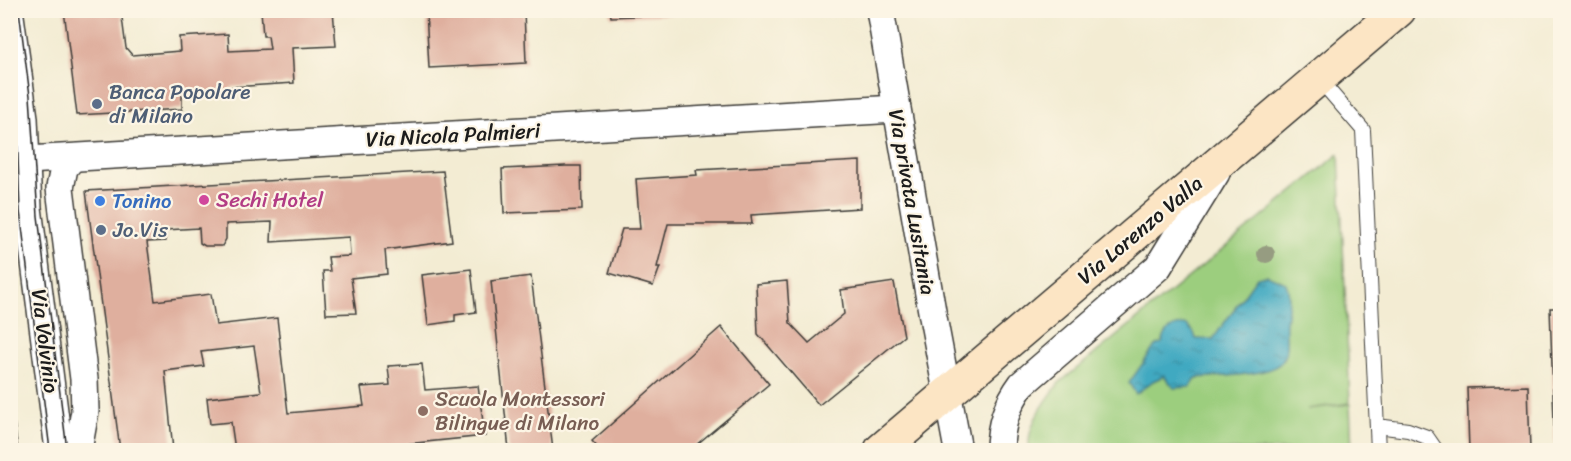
<svg xmlns="http://www.w3.org/2000/svg" width="1571" height="461" viewBox="0 0 1571 461" font-family="Sriracha,sans-serif">
<style>
.green{fill:#9cce7e;stroke:#5c754d;stroke-width:1.5}
.water{fill:url(#water-ripples);stroke:#2e626e;stroke-width:1.5}
.building{fill:#dfaf9e}
.lines{fill:none;stroke-linecap:round;stroke-linejoin:round}
.service-casing{stroke:#3c3b37;stroke-width:16}
.minor-casing{stroke:#3c3b37;stroke-width:30}
.secondary-casing{stroke:#3c3b37;stroke-width:36}
.service{stroke:#fff;stroke-width:14}
.minor{stroke:#fff;stroke-width:27}
.secondary{stroke:#fce5c4;stroke-width:33}
.tram{stroke:#1c1c1c;stroke-width:1.5}
.tree{fill:#969c81}
.service-dot{fill:#5c6f8a;stroke:#fcf5e5;stroke-width:2}
.hotel-dot{fill:#d1479c;stroke:#fcf5e5;stroke-width:2}
.shop-dot{fill:#3f7fe0;stroke:#fcf5e5;stroke-width:2}
.education-dot{fill:#8d6e63;stroke:#fcf5e5;stroke-width:2}
.labels{text-anchor:middle;dominant-baseline:central;stroke-width:4.5;stroke-linejoin:round;paint-order:stroke}
.service-label{font-size:21px;fill:#4e5e75;stroke:#fcf5e5;text-anchor:start}
.street-label{font-size:21px;fill:#1c1c1c;stroke:#fcf5e5}
.hotel-label{font-size:21px;fill:#b23c85;stroke:#fcf5e5;text-anchor:start}
.shop-label{font-size:21px;fill:#366cbe;stroke:#fcf5e5;text-anchor:start}
.education-label{font-size:21px;fill:#785e54;stroke:#fcf5e5;text-anchor:start}
</style>
<defs>
<pattern id="water-ripples" width="26" height="14" patternUnits="userSpaceOnUse" patternTransform="scale(1.5)"><rect width="26" height="14" fill="#41a9c1"/><path d="M2 4q2-2 4 0t4 0M15 11q2-2 4 0t4 0" fill="none" stroke="#36899c"/></pattern>
</defs>
<rect width="100%" height="100%" fill="#fcf5e5"/>
<filter id="ink" filterUnits="userSpaceOnUse"><feTurbulence type="fractalNoise" baseFrequency=".0167" numOctaves="2"/><feDisplacementMap in="SourceGraphic" scale="12" xChannelSelector="R" yChannelSelector="G"/><feConvolveMatrix kernelMatrix="1 2 1 2 8 2 1 2 1" color-interpolation-filters="sRGB"/></filter>
<filter id="wash" filterUnits="userSpaceOnUse"><feTurbulence type="fractalNoise" baseFrequency=".008" numOctaves="4" result="noise"/><feDisplacementMap in="SourceGraphic" scale="24" xChannelSelector="R" yChannelSelector="G"/><feGaussianBlur stdDeviation="1.35" result="paint"/><feColorMatrix in="noise" values="0 0 0 0 0 0 0 0 0 0 0 0 0 0 0 0 0 1.4 0 .05"/><feComposite in="paint" operator="in"/></filter>
<g filter="url(#wash)">
<rect width="100%" height="100%" fill="#f3ecd3"/>
<path class="green" d="M1339 154 1350 403 1307 409 1350 404 1352 450H1029C1026 424 1045 403 1059 383Z"/>
<path class="water" d="M1267 275 1286 283C1292 298 1287 309 1286 324 1285 336 1289 351 1282 361 1271 377 1215 376 1196 378L1190 387 1174 388 1164 376 1153 381 1136 394 1129 383 1155 346 1162 343C1166 329 1172 325 1187 325L1194 333 1196 339H1213L1257 277Z"/>
<g id="blocks">
<g class="building">
<path d="M64 10H121L126 48 132 55 180 51 179 37 228 34 229 51 270 49 268 36H263L261 10H333L336 46 292 48 294 83 232 87V91L182 95V109L77 115Z"/>
<path d="M426 10H524L526 63 429 68Z"/>
<path d="M610 10H681V14L611 17Z"/>
<path d="M860 161V208L751 215 752 224H668L657 267H660L653 286 609 273 622 229H640L636 179 697 175 696 170Z"/>
<path d="M566 166H581L582 210 504 213 502 169Z"/>
<path d="M443 171 452 241 385 250 387 274 351 278 356 313 326 314 323 271H330L328 257 350 256 349 237 271 242 272 222 226 224V239L222 246H205L200 243 199 228 165 230 166 241 147 242 155 301 211 294 216 325 277 318 288 413 364 406 361 387 390 385 388 366 422 364 425 390 478 386 485 436 406 444 407 450H235L231 422 210 424 207 398 261 392 254 346 201 352 204 366 165 371 173 450H120L86 191Z"/>
<path d="M471 269 476 312 455 315V321L428 325 422 275Z"/>
<path d="M531 276 553 450H509L491 281Z"/>
<path d="M787 281 790 323 809 343 844 314 841 290 894 282 904 336 819 405 758 334 756 284Z"/>
<path d="M1550 308H1560V450H1555Z"/>
<path d="M721 327 769 384 690 450H600L592 441Z"/>
<path d="M1528 386 1530 450H1469L1467 388Z"/>
<path d="M12 404 15 429 18 450H10Z"/>
</g>
</g>
</g>
<g filter="url(#ink)">
<use href="#blocks" fill-opacity="0" stroke="#3c3b37" stroke-width="1.5"/>
<g class="lines">
<g class="service-casing">
<g id="service">
<path d="M1319 79 1363 130 1378 450"/>
<path d="M1377 426 1408 430 1427 437 1436 450"/>
</g>
</g>
<g class="minor-casing">
<g id="minor">
<path d="M880 10 933 317 958 450"/>
<path d="M10 16 24 118 28 208 59 450"/>
<path d="M72 158 64 168 60 188 84 379 85 411 78 450"/>
<path d="M10 161 896 109"/>
<path d="M1000 450C1000 425 1007 404 1022 384L1158 267 1216 173"/>
</g>
</g>
<g class="secondary-casing">
<path id="secondary" d="M881 450 1399 10"/>
</g>
<use href="#service" class="service"/>
<use href="#minor" class="minor"/>
<use href="#secondary" class="secondary"/>
<g class="tram">
<path d="M19 10 30 96 38 216 67 450"/>
<path d="M10 67 17 131 20 211 50 450"/>
</g>
</g>
<circle class="tree" cx="1266" cy="254" r="9"/>
</g>
<g class="service-dot">
<circle cx="97" cy="104" r="6"/>
<circle cx="101" cy="230" r="6"/>
</g>
<circle class="hotel-dot" cx="204" cy="200" r="6"/>
<circle class="shop-dot" cx="100" cy="201" r="6"/>
<circle class="education-dot" cx="423" cy="411" r="6"/>
<g class="labels">
<g class="service-label">
<text x="109" y="92">Banca Popolare<tspan x="109" dy="24">di Milano</tspan></text>
<text x="113" y="230">Jo.Vis</text>
</g>
<g class="street-label">
<text transform="translate(453 135) rotate(-3)">Via Nicola Palmieri</text>
<text transform="translate(912 202) rotate(80)">Via privata Lusitania</text>
<text transform="translate(1140 230) rotate(-40)">Via Lorenzo Valla</text>
<text transform="translate(45 341) rotate(83)">Via Volvinio</text>
</g>
<g class="hotel-label">
<text x="216" y="200">Sechi Hotel</text>
</g>
<g class="shop-label">
<text x="112" y="201">Tonino</text>
</g>
<g class="education-label">
<text x="435" y="399">Scuola Montessori<tspan x="435" dy="24">Bilingue di Milano</tspan></text>
</g>
</g>
<rect width="1571" height="461" fill="none" stroke="#fcf5e5" stroke-width="36"/>
</svg>
